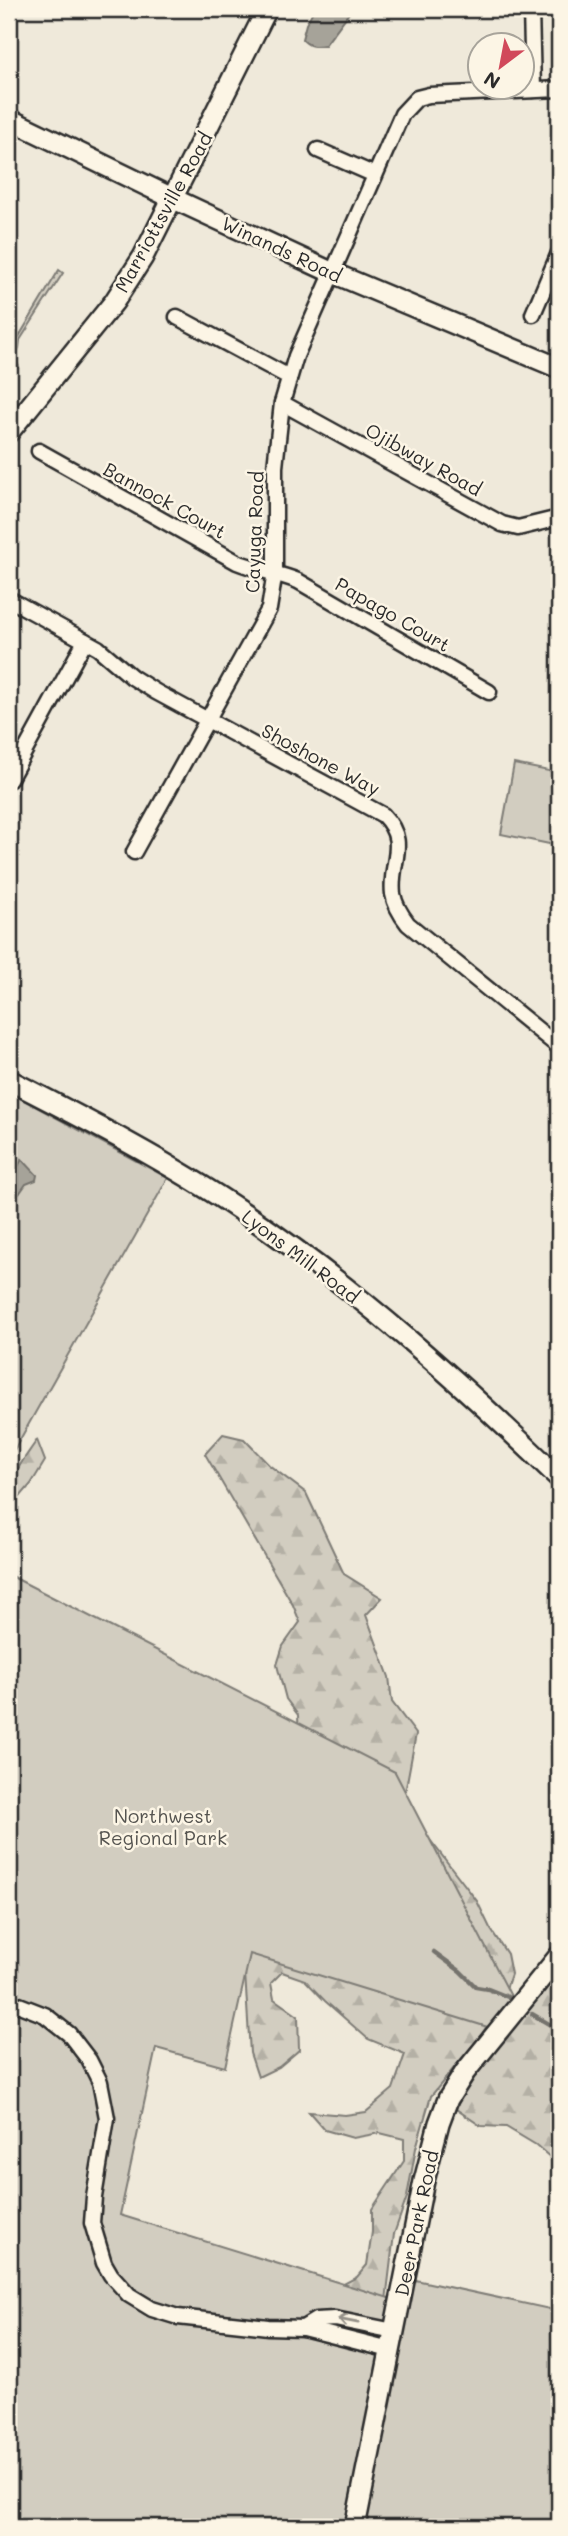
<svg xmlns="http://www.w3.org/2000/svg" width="568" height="2536" viewBox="0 0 568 2536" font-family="Mali,sans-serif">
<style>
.forest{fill:url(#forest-firs);stroke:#7e7c76;stroke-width:2}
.park{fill:#d2cdc0;stroke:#7e7c76;stroke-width:2}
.water{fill:#a6a399;stroke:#75736d;stroke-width:2}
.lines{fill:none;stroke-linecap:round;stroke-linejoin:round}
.stream{stroke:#75736d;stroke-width:4.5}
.street-casing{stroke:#2b2b2b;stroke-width:19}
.secondary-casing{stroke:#2b2b2b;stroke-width:24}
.street{stroke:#fcf5e5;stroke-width:14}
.secondary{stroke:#fcf5e5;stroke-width:19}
.oneway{stroke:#949088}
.labels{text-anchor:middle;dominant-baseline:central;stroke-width:5;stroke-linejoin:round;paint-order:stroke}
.street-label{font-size:19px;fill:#2b2b2b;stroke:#fcf5e5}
.park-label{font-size:19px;fill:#555450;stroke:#fcf5e5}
</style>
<defs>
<pattern id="forest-firs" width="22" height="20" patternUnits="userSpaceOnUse" patternTransform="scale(1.75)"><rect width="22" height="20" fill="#d2cdc0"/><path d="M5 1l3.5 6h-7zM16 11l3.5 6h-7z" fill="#b4b0a5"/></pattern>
</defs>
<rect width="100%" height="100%" fill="#efe9da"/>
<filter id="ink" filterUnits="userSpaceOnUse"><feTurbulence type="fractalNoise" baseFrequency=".0143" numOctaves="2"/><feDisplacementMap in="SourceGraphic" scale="14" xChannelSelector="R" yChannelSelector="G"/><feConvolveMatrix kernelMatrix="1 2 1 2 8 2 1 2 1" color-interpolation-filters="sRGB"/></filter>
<g filter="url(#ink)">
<g class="forest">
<path d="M223 1434 244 1439 269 1465 306 1493 344 1574 382 1598 366 1615 389 1677 392 1702 416 1734 405 1793 424 1832 477 1901 490 1928 507 1954 511 1974 502 2001 482 2034 431 2096 416 2148 407 2197 394 2234 385 2309 334 2289 357 2277 367 2265 372 2232V2209L404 2161V2139L380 2133 353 2138 325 2130 309 2112 345 2115 366 2112 393 2089 405 2054 368 2039 325 2001 305 1980 282 1972 271 1983 274 1999 298 2016 299 2050 279 2067 258 2077 250 2053 245 1973 299 1743 298 1715 286 1699 277 1665 283 1646 300 1622 293 1605 205 1454Z"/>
<path d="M37 1440 45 1461 31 1484 9 1510C9 1475 18 1468 37 1440Z"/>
<path d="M559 1969V2165L536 2145 506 2127 481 2126 456 2109C474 2061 526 2010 559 1969Z"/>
</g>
<g class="park">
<path d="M59 270 63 273 20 340 19 348 14 357 19 367 9 370V346L18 338Z"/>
<path d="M514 764 559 773V846L501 834Z"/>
<path d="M9 1092 168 1178 9 1459Z"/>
<path d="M9 1575 395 1772 514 2002 491 2028 250 1954 225 2067 156 2048 120 2215 405 2303 411 2279 559 2311V2527H9Z"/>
</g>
<g class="water">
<path d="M314 9H352L325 45C315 47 309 47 302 39L306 24Z"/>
<path d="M22 1159 37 1175 36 1180 26 1184 19 1194 9 1189V1183Z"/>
</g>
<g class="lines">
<g class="stream">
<path d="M434 1952 460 1971 476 1987 488 1989 508 1997"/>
<path d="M532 2014 559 2030"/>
</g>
<g class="street-casing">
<g id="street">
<path d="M531 9 533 90"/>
<path d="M9 11 11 9"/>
<path d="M318 150 375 175"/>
<path d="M533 314 559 253"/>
<path d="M177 317 289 377"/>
<path d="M282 403 502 524 518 528 559 518"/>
<path d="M39 451 237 562C257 570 278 573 298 581L489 692"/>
<path d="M9 599 98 648 132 677 156 692 383 815C410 843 389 862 393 894 395 906 401 915 408 924L559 1047"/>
<path d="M9 780 85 641"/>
<path d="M134 852 269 609 275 572V467L282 403 296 356 402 114 417 98 429 95 559 89"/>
<path d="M9 2001 45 2015 69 2034 89 2060 100 2082 107 2118 94 2197 92 2223 104 2263 111 2275 129 2295 152 2309 178 2317 268 2327 303 2328 390 2350"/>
<path d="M303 2328 316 2320 335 2319 394 2331"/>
</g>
</g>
<g class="secondary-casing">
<g id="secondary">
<path d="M9 119 174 199 333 273 559 368"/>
<path d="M9 432 114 302 143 257 267 9"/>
<path d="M9 1080C89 1121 169 1162 244 1213 358 1290 460 1382 559 1478"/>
<path d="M355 2527 424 2181 439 2123 448 2099 465 2072 559 1956"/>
</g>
</g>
<use href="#street" class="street"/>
<use href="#secondary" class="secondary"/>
</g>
<defs><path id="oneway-shaft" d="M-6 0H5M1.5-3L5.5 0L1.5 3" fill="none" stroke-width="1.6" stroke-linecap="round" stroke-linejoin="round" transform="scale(1.75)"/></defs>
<use class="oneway" href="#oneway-shaft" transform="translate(348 2321) rotate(-169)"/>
</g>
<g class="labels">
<g class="street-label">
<text transform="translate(163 212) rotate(-61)">Marriottsville Road</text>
<text transform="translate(282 249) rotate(25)">Winands Road</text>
<text transform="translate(424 459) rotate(29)">Ojibway Road</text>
<text transform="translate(165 500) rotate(29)">Bannock Court</text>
<text transform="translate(254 532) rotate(-88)">Cayuga Road</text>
<text transform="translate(393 614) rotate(30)">Papago Court</text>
<text transform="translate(321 759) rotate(28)">Shoshone Way</text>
<text transform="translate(301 1256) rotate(37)">Lyons Mill Road</text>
<text transform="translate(416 2223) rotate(-78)">Deer Park Road</text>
</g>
<g class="park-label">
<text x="163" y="1815">Northwest<tspan x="163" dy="22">Regional Park</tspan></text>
</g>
</g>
<rect width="568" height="2536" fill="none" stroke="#fcf5e5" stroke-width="35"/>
<rect x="18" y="18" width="533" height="2501" fill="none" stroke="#2b2b2b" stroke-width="2.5" filter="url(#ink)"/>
<g transform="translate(501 66) rotate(212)"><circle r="33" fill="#fcf5e5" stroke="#a8a49b" stroke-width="2"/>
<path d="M0-5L12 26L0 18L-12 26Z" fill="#d1495b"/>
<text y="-10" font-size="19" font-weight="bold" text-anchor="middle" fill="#2b2b2b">N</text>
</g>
</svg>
